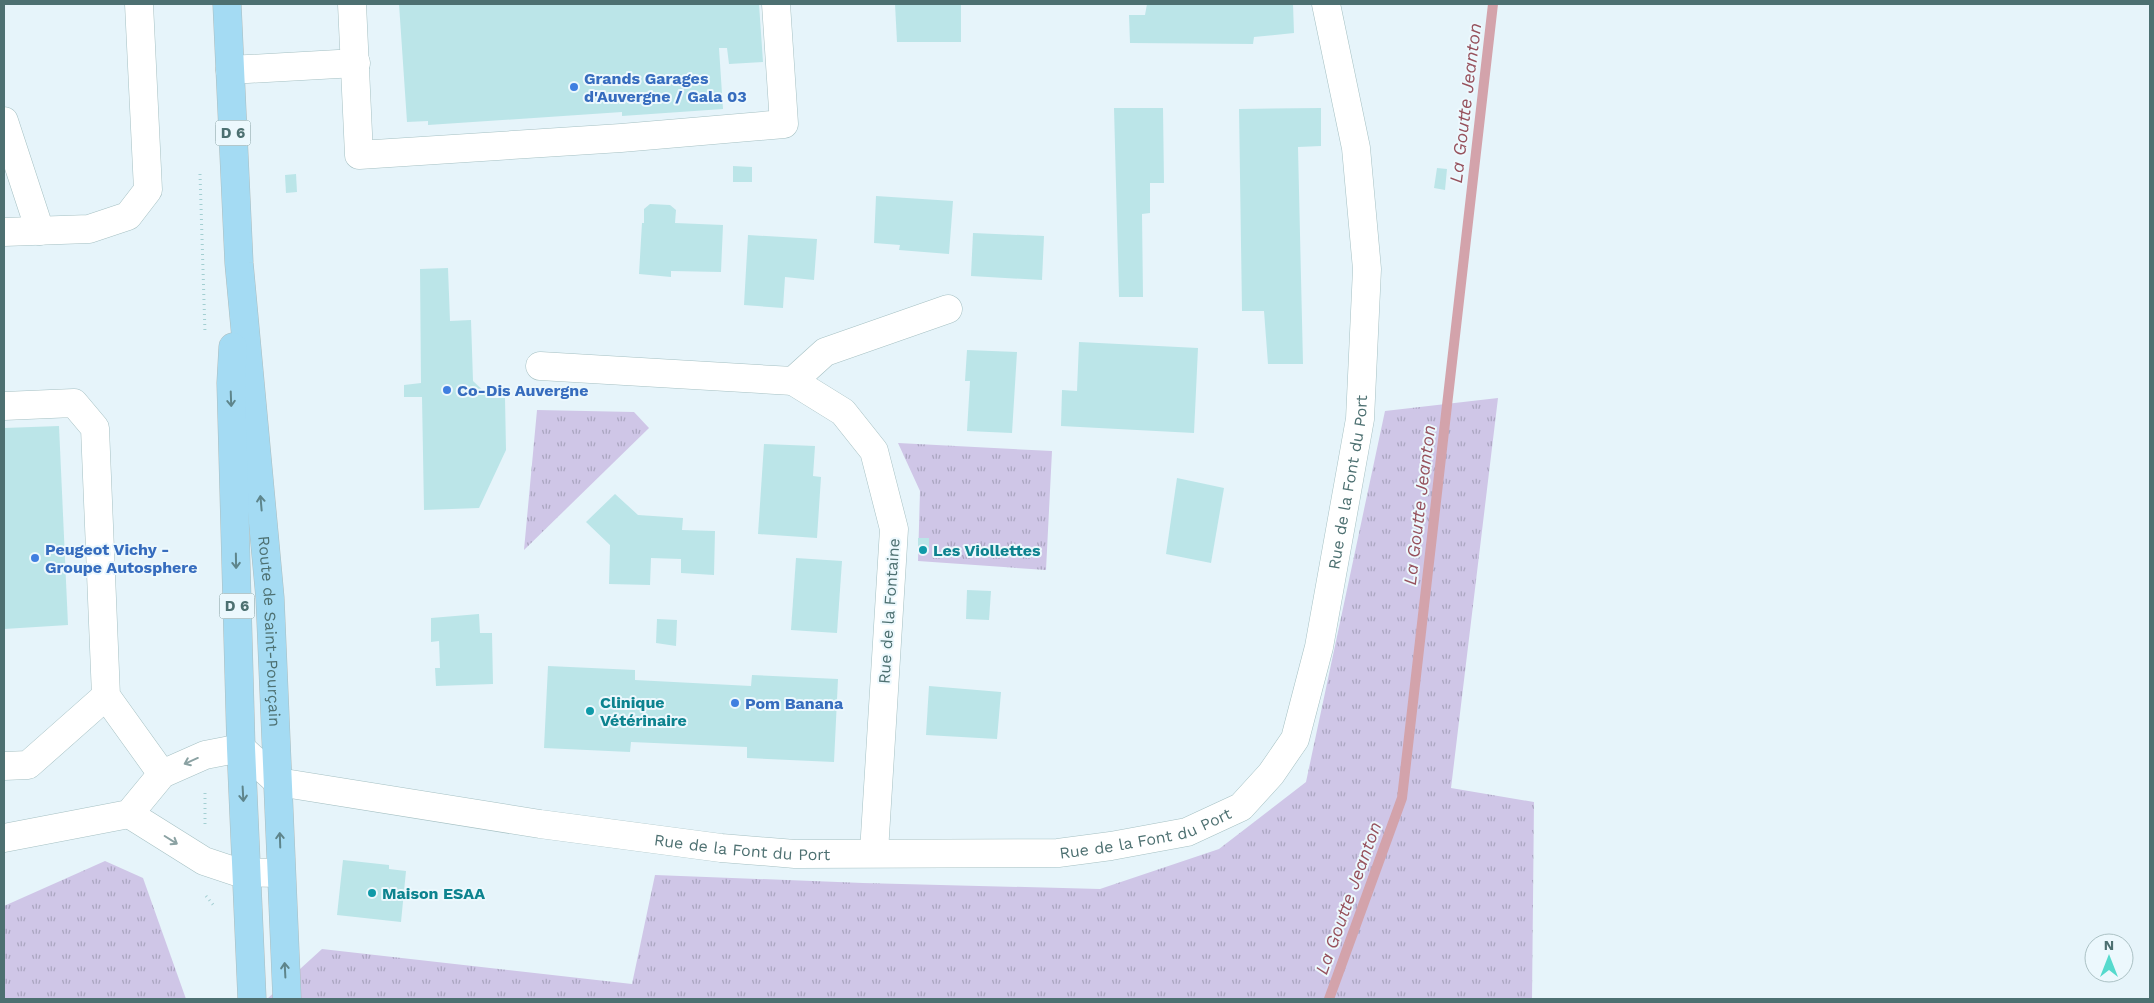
<svg xmlns="http://www.w3.org/2000/svg" width="2154" height="1003" viewBox="0 0 2154 1003" font-family="'Work Sans',sans-serif">
<style>
.grass{fill:url(#grass-tufts)}
.lines{fill:none;stroke-linecap:round;stroke-linejoin:round}
.stream{stroke:#d3a3ab;stroke-width:10}
.building{fill:#bbe5e8}
.minor-casing{stroke:#a5c0c3;stroke-width:29}
.major-casing{stroke:#adbdbe;stroke-width:29}
.path{stroke:#a3cfd2;stroke-width:3;stroke-dasharray:1 4;stroke-linecap:butt}
.minor{stroke:#fff;stroke-width:28}
.major{stroke:#a4dbf3;stroke-width:28}
.oneway{stroke:#5e858b}
.oneway2{stroke:#8ba2a3}
.shop-dot{fill:#3f7fe0;stroke:#ecf8fd;stroke-width:2}
.culture-dot{fill:#0f9aa8;stroke:#ecf8fd;stroke-width:2}
.labels{text-anchor:middle;dominant-baseline:central;stroke-width:4;stroke-linejoin:round;paint-order:stroke}
.shield{fill:#ecf8fd;stroke:#7d999b;stroke-width:1}
.shield-label{font-size:15px;font-weight:bold;fill:#4d7071}
.shop-label{font-size:16px;font-weight:bold;fill:#366cbe;stroke:#ecf8fd;text-anchor:start}
.street-label{font-size:16px;fill:#4d7071;stroke:#ecf8fd}
.culture-label{font-size:16px;font-weight:bold;fill:#0d838f;stroke:#ecf8fd;text-anchor:start}
.water-label{font-size:18px;font-style:italic;fill:#97525d;stroke:#ecf8fd}
</style>
<defs>
<pattern id="grass-tufts" width="24" height="20" patternUnits="userSpaceOnUse" patternTransform="scale(1.25)"><rect width="24" height="20" fill="#cfc6e7"/><path d="M3 7l-1-3M5 7V3M7 7l1-3M15 17l-1-3M17 17v-4M19 17l1-3" fill="none" stroke="#aaa5c0"/></pattern>
</defs>
<rect width="100%" height="100%" fill="#e6f4fa"/>
<g class="grass">
<path d="M1498 398 1451 788 1534 802 1532 999H267L322 949 632 984 655 875 863 883 1100 889 1219 849 1306 782 1385 411Z"/>
<path d="M537 410 634 412 649 428 524 550Z"/>
<path d="M898 443 1052 451 1046 570 918 561 920 491Z"/>
<path d="M105 861 143 878 186 999H4V906Z"/>
</g>
<g class="lines">
<path class="stream" d="M1329 999 1402 798 1493 4"/>
</g>
<g class="building">
<path d="M399 4H759L763 62 729 64 727 48H719L723 109 622 116V112L428 125V121L407 122Z"/>
<path d="M895 4H961V42H897Z"/>
<path d="M1147 4H1293L1294 33 1254 37 1253 44 1130 43 1129 15H1145Z"/>
<path d="M1114 108H1163L1164 183H1150V213L1142 214 1143 297H1119Z"/>
<path d="M1321 108V146L1298 147 1303 364H1268L1264 311H1242L1239 109Z"/>
<path d="M733 166 752 167V182H733Z"/>
<path d="M1437 168 1447 169 1445 190 1434 188Z"/>
<path d="M296 174 297 192 286 193 285 175Z"/>
<path d="M876 196 953 201 949 254 899 250 900 245 874 243Z"/>
<path d="M650 204 670 205 676 210 675 223 723 225 721 272 671 271V277L639 274 642 223H644V209Z"/>
<path d="M973 233 1044 236 1042 280 971 276Z"/>
<path d="M748 235 817 239 814 280 785 277 783 308 744 305Z"/>
<path d="M448 268 450 321 471 320 473 381 491 398H505L506 450 479 508 424 510 422 397H404V385L421 383 420 269Z"/>
<path d="M1079 342 1198 348 1194 433 1061 426 1062 390 1077 391Z"/>
<path d="M967 350 1017 352 1012 433 967 431 970 381H965Z"/>
<path d="M59 426 68 625 4 629V428Z"/>
<path d="M764 444 815 446 813 476 821 477 817 538 758 534Z"/>
<path d="M1177 478 1224 488 1211 563 1166 554Z"/>
<path d="M615 494 638 515 683 518 682 530 715 531 714 575 681 573V559L651 558 650 585 609 584 610 545 586 522Z"/>
<rect x="918" y="538" width="11" height="15"/>
<path d="M796 558 842 561 837 633 791 630Z"/>
<path d="M967 590 991 591 989 620 966 619Z"/>
<path d="M479 614 480 633H492L493 684 436 686 435 668H440L439 641 431 642V618Z"/>
<path d="M657 619 677 620 676 646 656 643Z"/>
<path d="M548 666 635 670V680L751 686 752 675 838 679 834 762 747 758V747L631 742 630 752 544 748Z"/>
<path d="M929 686 1001 692 997 739 926 735Z"/>
<path d="M343 860 389 865V869L406 871 401 922 337 915Z"/>
</g>
<g class="lines">
<g class="minor-casing">
<g id="minor">
<path d="M352 4 359 155 621 138 784 124 776 4"/>
<path d="M230 70 356 63"/>
<path d="M4 121 40 231"/>
<path d="M4 232 89 229 128 216 148 190 139 4"/>
<path d="M540 366 793 381 825 352 948 309"/>
<path d="M793 381 843 412 874 451 894 529 874 852"/>
<path d="M4 406 74 403 95 428 106 696 162 774"/>
<path d="M4 766 28 765 106 696"/>
<path d="M129 814 204 861 237 872 281 873"/>
<path id="s1" d="M4 838 129 814 162 774 205 755 241 748 278 782 540 824 721 848 795 854 1058 853 1111 846 1187 832 1241 807 1271 774 1295 739 1319 647 1360 419 1367 269 1356 148 1326 4"/>
</g>
</g>
<g class="major-casing">
<g id="major">
<path id="s2" d="M227 4 239 263 270 598 287 999"/>
<path d="M233 347 231 383 241 748 252 999"/>
</g>
</g>
<g class="path">
<path d="M200 174 205 333"/>
<path d="M205 824V791"/>
<path d="M206 896 215 907"/>
</g>
<use href="#minor" class="minor"/>
<use href="#major" class="major"/>
</g>
<defs><path id="oneway-shaft" d="M-6 0H5M1.5-3L5.5 0L1.5 3" fill="none" stroke-width="1.6" stroke-linecap="round" stroke-linejoin="round" transform="scale(1.25)"/></defs>
<g class="oneway">
<use href="#oneway-shaft" transform="translate(231 399) rotate(88)"/>
<use href="#oneway-shaft" transform="translate(261 503) rotate(-95)"/>
<use href="#oneway-shaft" transform="translate(236 561) rotate(89)"/>
<use href="#oneway-shaft" transform="translate(243 794) rotate(87)"/>
<use href="#oneway-shaft" transform="translate(280 840) rotate(-92)"/>
<use href="#oneway-shaft" transform="translate(285 970) rotate(-93)"/>
</g>
<g class="oneway2">
<use href="#oneway-shaft" transform="translate(191 761) rotate(156)"/>
<use href="#oneway-shaft" transform="translate(171 840) rotate(32)"/>
</g>
<g class="shop-dot">
<circle cx="574" cy="87" r="5"/>
<circle cx="447" cy="390" r="5"/>
<circle cx="35" cy="558" r="5"/>
<circle cx="735" cy="703" r="5"/>
</g>
<g class="culture-dot">
<circle cx="923" cy="550" r="5"/>
<circle cx="590" cy="711" r="5"/>
<circle cx="372" cy="893" r="5"/>
</g>
<g class="labels">
<g class="shield">
<rect x="215.5" y="120.5" width="35" height="25" rx="4"/>
<rect x="219.5" y="593.5" width="35" height="25" rx="4"/>
</g>
<g class="shield-label">
<text x="233" y="133">D 6</text>
<text x="237" y="606">D 6</text>
</g>
<g class="shop-label">
<text x="584" y="78">Grands Garages<tspan x="584" dy="18">d'Auvergne / Gala 03</tspan></text>
<text x="457" y="390">Co-Dis Auvergne</text>
<text x="45" y="549">Peugeot Vichy -<tspan x="45" dy="18">Groupe Autosphere</tspan></text>
<text x="745" y="703">Pom Banana</text>
</g>
<g class="street-label">
<text stroke="none"><textPath href="#s1" startOffset="1638">Rue de la Font du Port</textPath></text>
<text transform="translate(889 611) rotate(-86)">Rue de la Fontaine</text>
<text stroke="none"><textPath href="#s2" startOffset="629">Route de Saint-Pourçain</textPath></text>
<text stroke="none"><textPath href="#s1" startOffset="1188">Rue de la Font du Port</textPath></text>
<text stroke="none"><textPath href="#s1" startOffset="782">Rue de la Font du Port</textPath></text>
</g>
<g class="culture-label">
<text x="933" y="550">Les Viollettes</text>
<text x="600" y="702">Clinique<tspan x="600" dy="18">Vétérinaire</tspan></text>
<text x="382" y="893">Maison ESAA</text>
</g>
<g class="water-label">
<text transform="translate(1465 103) rotate(-83)">La Goutte Jeanton</text>
<text transform="translate(1419 505) rotate(-83)">La Goutte Jeanton</text>
<text transform="translate(1348 898) rotate(-70)">La Goutte Jeanton</text>
</g>
</g>
<rect width="2154" height="1003" fill="none" stroke="#4d7071" stroke-width="10"/>
<g transform="translate(2109 958)"><circle r="24" fill="#ecf8fd" stroke="#acc2c5"/>
<path d="M0-4L9 19L0 12L-9 19Z" fill="#55dacd"/>
<text y="-8" font-size="14" font-weight="bold" text-anchor="middle" fill="#4d7071">N</text>
</g>
</svg>
